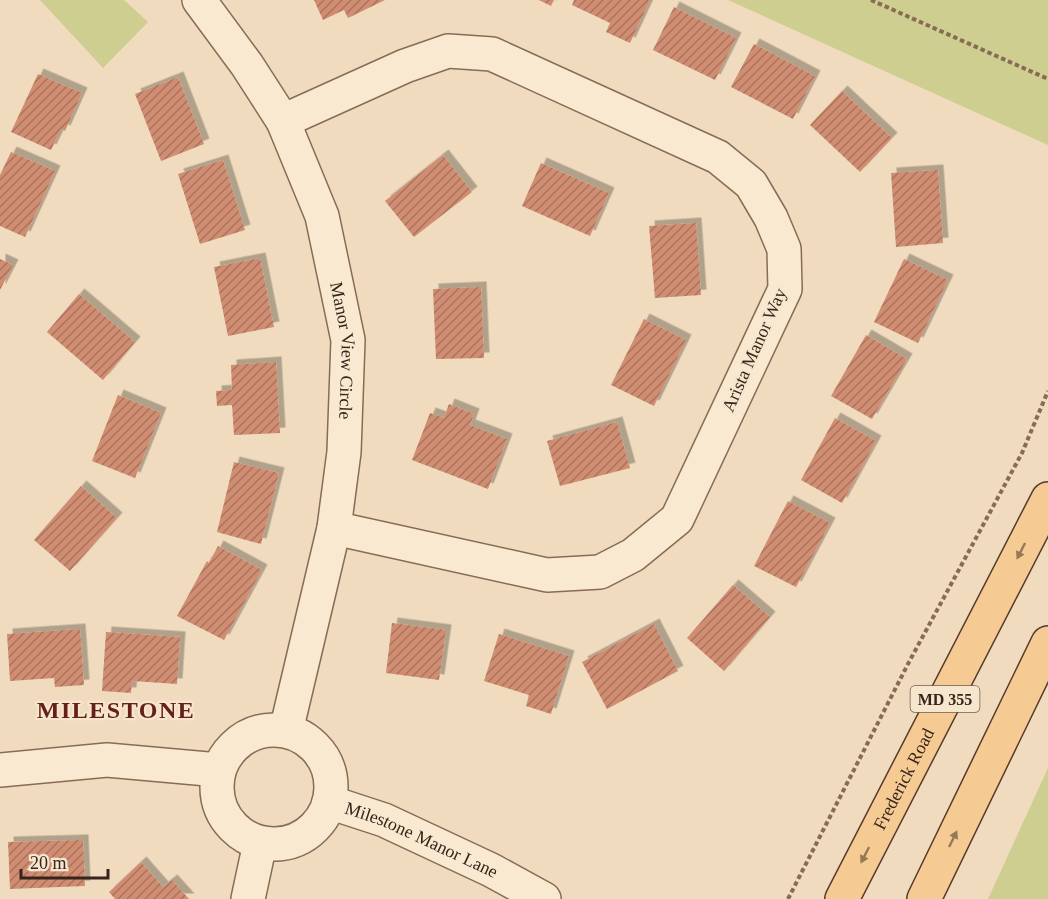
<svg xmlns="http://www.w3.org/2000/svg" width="1048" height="899" viewBox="0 0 1048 899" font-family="Georgia,serif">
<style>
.green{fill:#cece91}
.building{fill:url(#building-hatch);filter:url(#shadow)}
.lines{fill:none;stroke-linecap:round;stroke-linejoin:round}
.minor-casing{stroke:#886b56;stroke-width:36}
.major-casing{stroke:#563a2b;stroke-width:36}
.path{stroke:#886b56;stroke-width:4;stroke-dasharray:4.5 3;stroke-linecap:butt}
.minor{stroke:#fae9d1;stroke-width:33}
.major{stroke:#f6cb93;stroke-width:33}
.oneway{fill:#967857}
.labels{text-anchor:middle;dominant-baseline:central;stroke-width:4.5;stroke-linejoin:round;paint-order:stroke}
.shield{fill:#f7e6ce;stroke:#715f51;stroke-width:1.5}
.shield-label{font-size:16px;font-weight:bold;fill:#37251b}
.street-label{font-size:18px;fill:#37251b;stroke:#f7e6ce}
.district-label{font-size:24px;font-weight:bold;letter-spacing:1.5px;fill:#662019;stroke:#f7e6ce}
</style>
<defs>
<pattern id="building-hatch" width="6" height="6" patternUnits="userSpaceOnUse" patternTransform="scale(1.5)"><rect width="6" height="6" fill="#d08d72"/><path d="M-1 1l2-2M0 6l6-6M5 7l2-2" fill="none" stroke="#aa735d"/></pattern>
<filter id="shadow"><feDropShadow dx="5.5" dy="-5.5" stdDeviation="0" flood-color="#0004"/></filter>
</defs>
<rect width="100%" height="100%" fill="#f0dbbe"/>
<g class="green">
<path d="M40 0H124L148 22 103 68Z"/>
<path d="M728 0H1048V145Z"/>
<path d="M1048 768V899H988Z"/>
</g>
<g class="building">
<path d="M314 0H385L348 18 344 10 323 20Z"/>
<path d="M539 0H554L551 6Z"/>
<path d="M574 0H650L630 43 606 32 610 23 572 5Z"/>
<path d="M674 7 736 38 715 80 653 50Z"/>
<path d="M754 44 815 76 793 119 731 87Z"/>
<path d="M38 74 82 93 65 131 61 129 51 150 11 132Z"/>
<path d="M178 77 204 144 161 161 135 94Z"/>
<path d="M842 91 892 138 860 172 810 125Z"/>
<path d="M11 152 55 171 25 237 0 226V175Z"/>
<path d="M443 155 472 192 414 237 385 201Z"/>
<path d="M223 160 245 230 200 244 178 174Z"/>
<path d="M541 163 609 193 590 236 522 206Z"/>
<path d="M938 170 943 243 896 247 891 173Z"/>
<path d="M696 223 701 295 655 298 649 226Z"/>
<path d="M260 258 274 327 228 336 214 267Z"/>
<path d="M0 259 13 265 0 290Z"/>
<path d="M904 259 948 280 918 343 874 322Z"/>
<path d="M481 287 484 358 436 359 433 289Z"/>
<path d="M79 294 135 342 103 380 47 332Z"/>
<path d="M644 319 686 340 654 406 611 385Z"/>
<path d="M866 335 907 359 872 419 831 396Z"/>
<path d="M276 362 280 433 234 435 232 405 217 406 216 391 232 390 231 365Z"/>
<path d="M118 395 161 413 135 478 92 461Z"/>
<path d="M449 404 474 414 470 425 507 439 488 489 412 460 430 413 444 418Z"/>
<path d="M835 418 876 441 842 503 801 480Z"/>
<path d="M617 422 630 468 560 486 547 441Z"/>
<path d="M234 462 279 473 261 544 217 532Z"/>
<path d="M81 486 117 518 70 571 34 540Z"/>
<path d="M788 501 830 523 796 587 754 566Z"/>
<path d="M218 546 262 570 224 640 177 616 207 561 209 563Z"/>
<path d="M733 585 770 617 724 671 687 638Z"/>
<path d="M392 623 446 630 439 680 386 673Z"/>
<path d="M654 624 678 671 607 709 582 662Z"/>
<path d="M80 629 84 685 55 687 54 678 10 681 7 634Z"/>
<path d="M106 632 180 637 177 684 132 681 131 693 102 691Z"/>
<path d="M499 634 569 656 551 714 526 706 529 695 484 681Z"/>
<path d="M83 840 85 886 10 889 8 842Z"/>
<path d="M141 862 163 887 172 880 189 899H115L109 892Z"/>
</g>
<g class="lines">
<g class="minor-casing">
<g id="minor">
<path id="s1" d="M199 0 247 65 283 121 322 216 348 340 344 452 334 528 286 731"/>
<path d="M283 121 405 66 448 51 492 54 718 157 751 184 771 218 784 249 785 289 677 519 633 555 600 572 547 575 334 528"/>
<circle cx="274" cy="787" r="57"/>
<path d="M0 770 107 760 219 770"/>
<path id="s2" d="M329 802 384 820 491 870 544 899"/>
<path d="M248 899 260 843"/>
</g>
</g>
<g class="major-casing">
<g id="major">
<path id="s3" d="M842 899 1048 499"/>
<path d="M924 899 1048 643"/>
</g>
</g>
<g class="path">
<path d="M871 0 1048 79"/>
<path d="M788 899 909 662 1022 453 1048 391"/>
</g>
<use href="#minor" class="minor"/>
<use href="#major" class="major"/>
</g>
<defs><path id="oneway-solid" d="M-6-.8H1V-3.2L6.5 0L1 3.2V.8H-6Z" transform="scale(1.5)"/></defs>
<g class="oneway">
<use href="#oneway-solid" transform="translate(1021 551) rotate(117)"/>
<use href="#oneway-solid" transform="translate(953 839) rotate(-64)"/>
<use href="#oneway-solid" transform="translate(865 855) rotate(117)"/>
</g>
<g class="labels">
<rect class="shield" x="910.5" y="686" width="69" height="26" rx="4.5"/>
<g class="shield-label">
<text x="945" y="699">MD 355</text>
</g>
<g class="street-label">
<text transform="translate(754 350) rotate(-66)">Arista Manor Way</text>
<text stroke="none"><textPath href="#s1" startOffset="387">Manor View Circle</textPath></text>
<text stroke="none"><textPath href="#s3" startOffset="135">Frederick Road</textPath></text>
<text stroke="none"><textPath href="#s2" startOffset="100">Milestone Manor Lane</textPath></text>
</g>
<g class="district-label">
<text x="116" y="710">MILESTONE</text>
</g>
</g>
<path d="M21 869v9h87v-9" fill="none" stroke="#37251b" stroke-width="3"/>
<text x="30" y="869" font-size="18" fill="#37251b" stroke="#f7e6ce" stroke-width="4.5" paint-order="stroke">20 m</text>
</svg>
